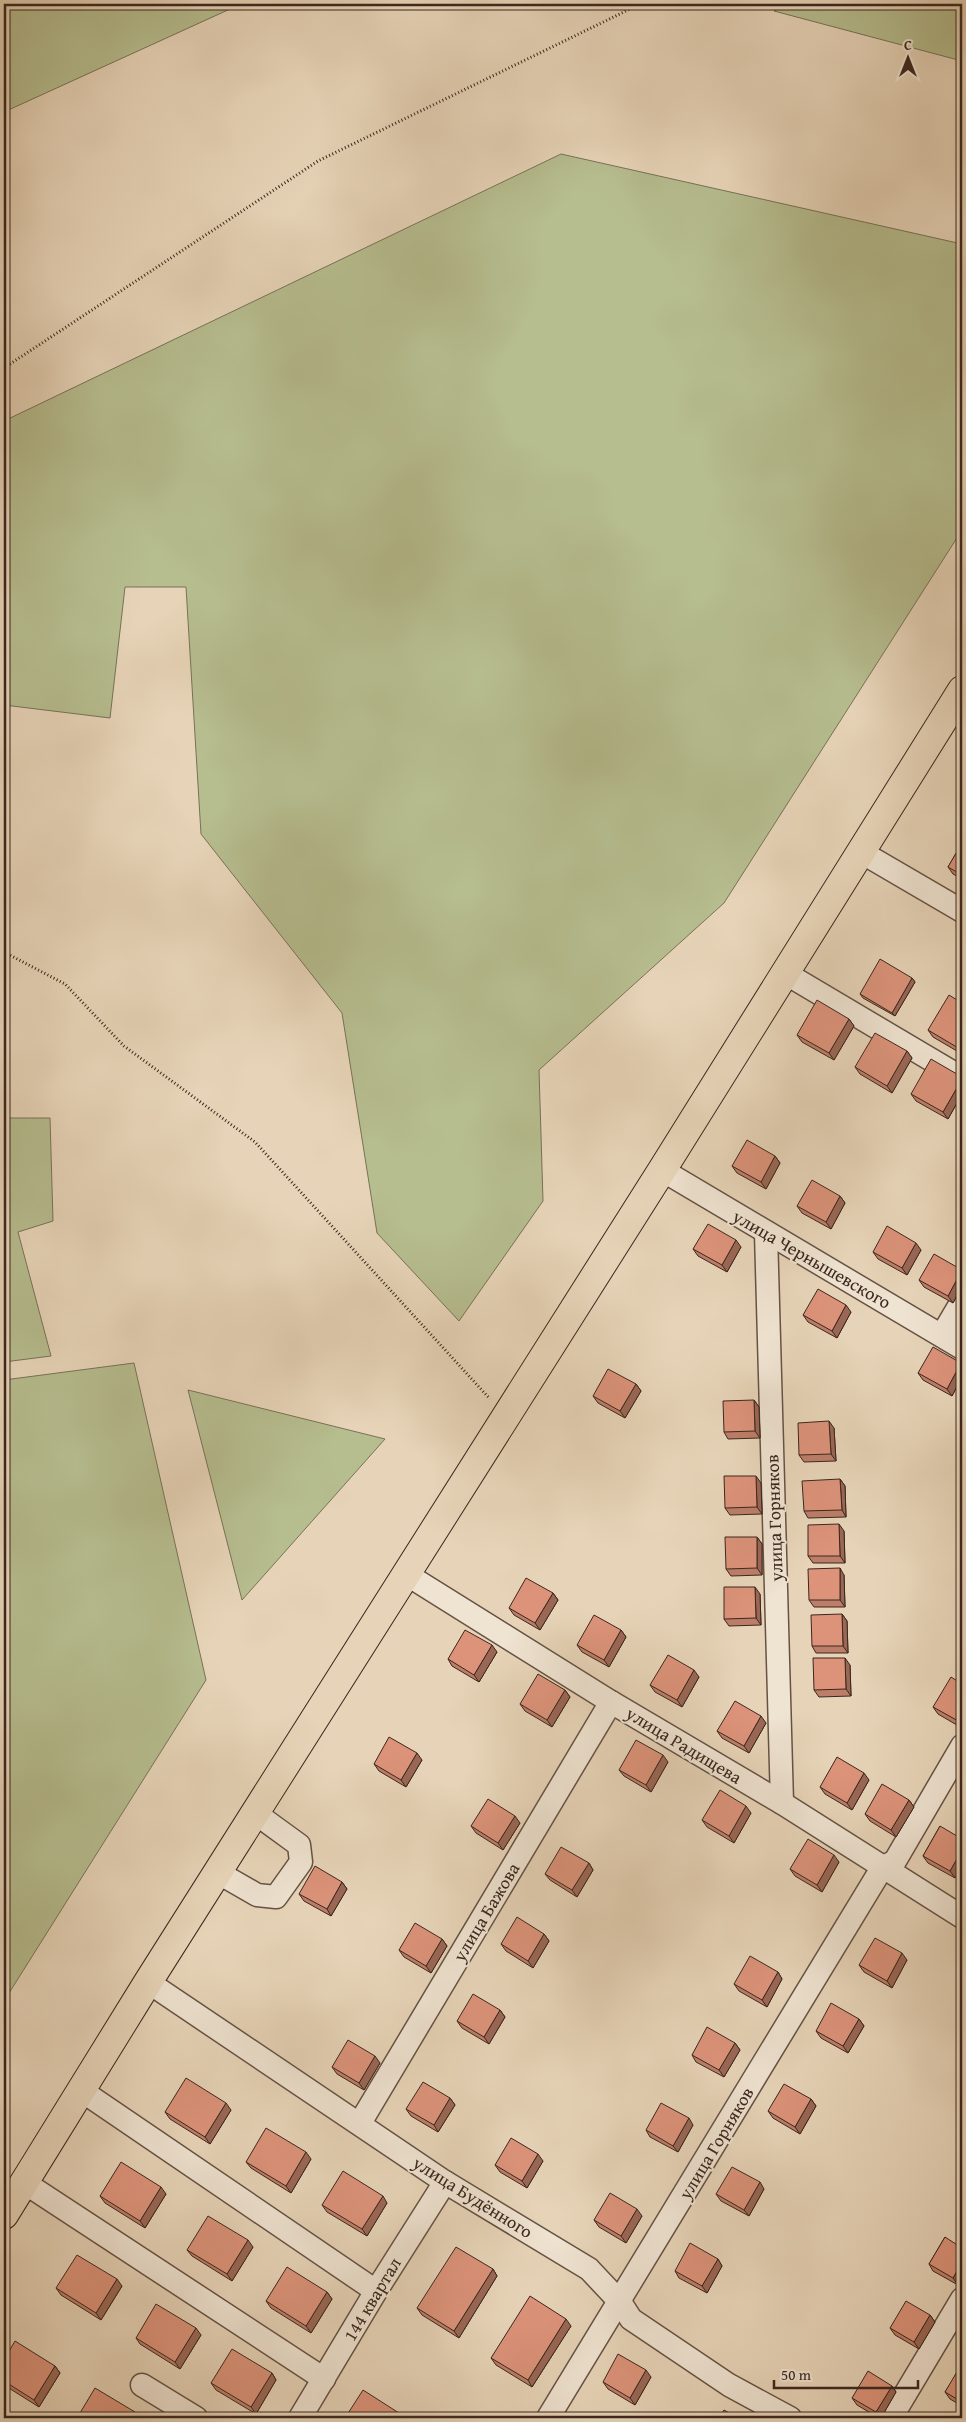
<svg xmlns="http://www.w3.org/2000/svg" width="966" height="2422" viewBox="0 0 966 2422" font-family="'Gentium Book Plus',serif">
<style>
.green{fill:#b6bd8f;stroke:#787257}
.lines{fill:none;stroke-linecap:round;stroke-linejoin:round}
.minor-casing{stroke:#665245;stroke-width:25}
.highway-casing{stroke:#3b271f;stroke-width:30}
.path{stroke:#3b271f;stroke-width:3;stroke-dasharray:1 2.5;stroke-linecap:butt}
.minor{stroke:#efe3d1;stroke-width:22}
.highway{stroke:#e7d4b8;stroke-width:28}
.wall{fill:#bd7e69;stroke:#3b271f}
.shaded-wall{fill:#9a6755;stroke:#3b271f}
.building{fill:#dc937a;stroke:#3b271f}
.labels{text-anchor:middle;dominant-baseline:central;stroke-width:4;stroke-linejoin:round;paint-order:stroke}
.street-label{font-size:18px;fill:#3b271f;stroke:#efe3d1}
</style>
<rect width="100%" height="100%" fill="#e7d4b8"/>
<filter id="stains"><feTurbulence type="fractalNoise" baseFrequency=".004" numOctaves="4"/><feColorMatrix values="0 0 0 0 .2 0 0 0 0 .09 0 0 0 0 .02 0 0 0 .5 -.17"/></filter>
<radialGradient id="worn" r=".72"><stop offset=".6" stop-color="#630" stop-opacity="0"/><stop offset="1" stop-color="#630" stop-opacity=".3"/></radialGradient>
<g class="green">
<path d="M4 4H241L4 112Z"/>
<path d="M786 4H962V61L774 11Z"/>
<path d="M561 154 962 244V530L724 903 539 1070 543 1201 459 1321 377 1233 342 1013 201 834 186 587H125L110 718 4 705V421Z"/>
<path d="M4 1118H50L53 1221 18 1232 51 1356 4 1362Z"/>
<path d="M134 1363 206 1680 4 2001V1380Z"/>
<path d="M188 1390 385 1439 242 1600Z"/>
</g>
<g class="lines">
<g class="minor-casing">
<g id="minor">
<path d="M861 852 962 911"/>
<path d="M785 973 962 1078"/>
<path d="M662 1170 962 1348"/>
<path d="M766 1233 782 1803"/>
<path d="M942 1335 962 1301"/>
<path d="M406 1574 611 1702 782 1803 962 1917"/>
<path d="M217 1872 257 1895 276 1897 301 1862 299 1845 255 1813"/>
<path d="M148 1982 445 2182 589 2269 620 2302 631 2319 729 2385 790 2418"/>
<path d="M82 2091 376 2291"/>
<path d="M360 2123 611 1702"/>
<path d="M25 2183 324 2379"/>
<path d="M142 2385 196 2418"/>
<path d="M300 2418 376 2291 445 2182"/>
<path d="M548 2418 882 1868 895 1861 962 1746"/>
<path d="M891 2418 962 2299"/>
</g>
</g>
<g class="highway-casing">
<path id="highway" d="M4 2215 148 1982 662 1170 962 690"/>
</g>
<g class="path">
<path d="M4 368 318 161 630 9 635 4"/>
<path d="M4 952 65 984 124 1046 255 1142 490 1399"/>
</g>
<use href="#minor" class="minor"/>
<use href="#highway" class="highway"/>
</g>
<g class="wall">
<path d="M962 843V879L953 874 948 867Z"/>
<path d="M912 978 915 982 895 1016 863 998 860 994Z"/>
<path d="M962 1003V1054L933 1037 928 1030Z"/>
<path d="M849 1019 854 1026 834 1060 802 1042 797 1035Z"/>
<path d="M907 1051 912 1058 892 1093 860 1074 855 1067Z"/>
<path d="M962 1077V1094L948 1119 916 1101 911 1094Z"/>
<path d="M775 1156 780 1163 766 1189 737 1173 732 1166Z"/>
<path d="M840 1196 845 1203 831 1229 802 1213 797 1206Z"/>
<path d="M741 1247 727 1272 698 1256 693 1249Z"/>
<path d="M921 1250 907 1275 878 1259 873 1252Z"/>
<path d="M919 1280 962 1286 953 1303 924 1287Z"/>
<path d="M851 1312 837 1338 808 1322 803 1315Z"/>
<path d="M961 1363 962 1365V1377L952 1396 923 1380 918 1373Z"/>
<path d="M636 1384 641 1391 625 1418 598 1403 593 1396Z"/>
<path d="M754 1400 759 1407 760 1438 728 1439 724 1432Z"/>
<path d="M834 1428 836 1461 804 1462 799 1455Z"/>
<path d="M840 1479 845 1486 846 1517 808 1518 804 1511Z"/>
<path d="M761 1483 762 1514 730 1515 725 1508Z"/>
<path d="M844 1531 845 1563H813L808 1556Z"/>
<path d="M757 1537 762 1544V1575L731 1576 726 1569Z"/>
<path d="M844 1575 845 1607H814L809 1600Z"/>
<path d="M553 1593 558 1600 540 1630 514 1615 509 1608Z"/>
<path d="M760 1594 761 1625 729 1626 724 1619Z"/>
<path d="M842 1614 847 1621 848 1653H816L812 1646Z"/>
<path d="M621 1630 626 1637 609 1667 582 1652 577 1645Z"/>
<path d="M497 1652 479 1682 452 1666 448 1659Z"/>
<path d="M962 1657V1673L957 1666Z"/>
<path d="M850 1665 851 1696 819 1697 814 1690Z"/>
<path d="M699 1677 682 1707 655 1692 650 1685Z"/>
<path d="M962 1684V1728L938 1714 933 1707Z"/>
<path d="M565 1690 570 1697 552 1727 525 1711 520 1704Z"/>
<path d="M766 1723 749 1753 722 1738 717 1731Z"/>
<path d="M422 1760 406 1787 379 1771 374 1764Z"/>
<path d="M668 1762 651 1792 624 1776 619 1770Z"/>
<path d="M869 1780 852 1810 825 1794 820 1787Z"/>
<path d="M909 1800 914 1807 896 1837 870 1821 865 1814Z"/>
<path d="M751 1813 734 1843 707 1827 702 1820Z"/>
<path d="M520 1823 503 1850 476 1833 471 1826Z"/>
<path d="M940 1826 955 1878 928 1863 923 1856Z"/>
<path d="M839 1862 822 1892 795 1876 790 1869Z"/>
<path d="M589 1863 593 1870 577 1897 550 1880 545 1874Z"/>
<path d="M342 1882 347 1889 331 1916 304 1901 299 1894Z"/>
<path d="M544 1934 549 1941 533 1968 506 1951 501 1944Z"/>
<path d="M442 1939 447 1946 431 1973 404 1957 399 1950Z"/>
<path d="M907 1960 892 1988 864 1972 859 1965Z"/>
<path d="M778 1972 782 1979 767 2007 739 1991 734 1984Z"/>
<path d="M500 2010 505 2017 489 2044 462 2028 457 2021Z"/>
<path d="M859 2019 864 2026 848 2053 821 2038 816 2031Z"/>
<path d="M735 2043 740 2050 724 2077 696 2062 692 2055Z"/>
<path d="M380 2063 364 2090 337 2074 332 2067Z"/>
<path d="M450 2098 455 2105 438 2132 411 2116 406 2109Z"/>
<path d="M811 2099 816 2106 800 2134 773 2118 768 2111Z"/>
<path d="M231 2110 210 2144 170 2119 165 2112Z"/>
<path d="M693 2125 678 2152 650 2137 646 2130Z"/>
<path d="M311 2159 291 2193 251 2168 246 2162Z"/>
<path d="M543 2161 527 2188 500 2172 495 2165Z"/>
<path d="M764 2189 749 2216 721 2201 716 2194Z"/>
<path d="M166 2194 145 2228 105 2203 100 2196Z"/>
<path d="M387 2203 367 2236 327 2212 322 2205Z"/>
<path d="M642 2216 626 2243 599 2227 594 2220Z"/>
<path d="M945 2237 958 2285 933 2271 929 2264Z"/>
<path d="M253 2247 232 2281 192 2256 187 2250Z"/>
<path d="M718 2259 722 2266 707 2293 679 2278 675 2271Z"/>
<path d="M493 2269 497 2276 459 2338 422 2315 417 2308Z"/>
<path d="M122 2286 101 2320 61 2295 56 2288Z"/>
<path d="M327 2292 332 2299 311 2333 271 2308 266 2301Z"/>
<path d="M930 2315 935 2322 919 2349 895 2335 890 2328Z"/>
<path d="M571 2326 532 2387 496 2365 491 2358Z"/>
<path d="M201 2335 180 2369 140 2344 136 2338Z"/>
<path d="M4 2360 55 2366 60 2373 39 2407 4 2385Z"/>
<path d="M962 2366V2406L950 2399 945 2392Z"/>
<path d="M272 2373 276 2380 256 2414 216 2390 211 2383Z"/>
<path d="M651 2377 635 2405 608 2389 603 2382Z"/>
<path d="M892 2386 896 2392 881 2418H879L857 2405 852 2398Z"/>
</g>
<g class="shaded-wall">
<path d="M912 978 915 982 895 1016 892 1013Z"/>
<path d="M849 1019 854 1026 834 1060 829 1053Z"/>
<path d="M907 1051 912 1058 892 1093 887 1086Z"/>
<path d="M962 1079V1094L948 1119 943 1112Z"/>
<path d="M775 1156 780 1163 766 1189 761 1182Z"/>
<path d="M840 1196 845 1203 831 1229 826 1222Z"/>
<path d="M736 1240 741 1247 727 1272 722 1265Z"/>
<path d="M916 1243 921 1250 907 1275 902 1268Z"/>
<path d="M962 1270V1286L953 1303 948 1296Z"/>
<path d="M846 1305 851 1312 837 1338 832 1331Z"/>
<path d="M961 1363 962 1365V1377L952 1396 947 1389Z"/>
<path d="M636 1384 641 1391 625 1418 620 1411Z"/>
<path d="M754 1400 759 1407 760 1438 755 1431Z"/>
<path d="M829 1421 834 1428 836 1461 831 1454Z"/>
<path d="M756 1476 761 1483 762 1514 757 1507Z"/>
<path d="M840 1479 845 1486 846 1517 842 1510Z"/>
<path d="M839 1524 844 1531 845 1563 840 1556Z"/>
<path d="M757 1537 762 1544V1575L757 1568Z"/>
<path d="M840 1568 844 1575 845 1607 840 1600Z"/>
<path d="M755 1587 760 1594 761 1625 756 1618Z"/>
<path d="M553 1593 558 1600 540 1630 535 1623Z"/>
<path d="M842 1614 847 1621 848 1653 843 1646Z"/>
<path d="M621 1630 626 1637 609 1667 604 1660Z"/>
<path d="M492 1645 497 1652 479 1682 474 1675Z"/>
<path d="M845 1658 850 1665 851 1696 846 1689Z"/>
<path d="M694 1670 699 1677 682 1707 677 1700Z"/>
<path d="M565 1690 570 1697 552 1727 547 1720Z"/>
<path d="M761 1716 766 1723 749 1753 744 1746Z"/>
<path d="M417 1753 422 1760 406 1787 401 1780Z"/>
<path d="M663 1755 668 1762 651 1792 646 1785Z"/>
<path d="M864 1773 869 1780 852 1810 847 1803Z"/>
<path d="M909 1800 914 1807 896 1837 891 1830Z"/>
<path d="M746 1806 751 1813 734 1843 729 1836Z"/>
<path d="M515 1816 520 1823 503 1850 498 1843Z"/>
<path d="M962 1850V1865L955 1878 950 1871Z"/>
<path d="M834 1855 839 1862 822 1892 817 1885Z"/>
<path d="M589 1863 593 1870 577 1897 572 1890Z"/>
<path d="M342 1882 347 1889 331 1916 327 1909Z"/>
<path d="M544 1934 549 1941 533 1968 528 1961Z"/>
<path d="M442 1939 447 1946 431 1973 426 1966Z"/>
<path d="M902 1953 907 1960 892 1988 887 1981Z"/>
<path d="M778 1972 782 1979 767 2007 762 2000Z"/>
<path d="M500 2010 505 2017 489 2044 484 2037Z"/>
<path d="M859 2019 864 2026 848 2053 843 2046Z"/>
<path d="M735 2043 740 2050 724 2077 719 2070Z"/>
<path d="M375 2056 380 2063 364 2090 359 2083Z"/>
<path d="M450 2098 455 2105 438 2132 434 2125Z"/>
<path d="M811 2099 816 2106 800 2134 795 2127Z"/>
<path d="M226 2103 231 2110 210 2144 205 2137Z"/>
<path d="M689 2118 693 2125 678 2152 673 2146Z"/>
<path d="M306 2152 311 2159 291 2193 286 2186Z"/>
<path d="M538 2154 543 2161 527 2188 522 2181Z"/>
<path d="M760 2182 764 2189 749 2216 744 2210Z"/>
<path d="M161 2187 166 2194 145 2228 140 2221Z"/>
<path d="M383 2196 387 2203 367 2236 362 2229Z"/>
<path d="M637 2209 642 2216 626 2243 621 2236Z"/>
<path d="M248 2240 253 2247 232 2281 227 2274Z"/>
<path d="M718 2259 722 2266 707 2293 702 2286Z"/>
<path d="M962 2262V2277L958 2285 953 2278Z"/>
<path d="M493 2269 497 2276 459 2338 454 2331Z"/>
<path d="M117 2279 122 2286 101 2320 96 2313Z"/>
<path d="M327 2292 332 2299 311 2333 306 2326Z"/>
<path d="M930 2315 935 2322 919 2349 914 2342Z"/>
<path d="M566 2319 571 2326 532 2387 528 2380Z"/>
<path d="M196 2328 201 2335 180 2369 175 2362Z"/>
<path d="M55 2366 60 2373 39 2407 34 2400Z"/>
<path d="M646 2370 651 2377 635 2405 630 2398Z"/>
<path d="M272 2373 276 2380 256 2414 251 2407Z"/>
<path d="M892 2386 896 2392 881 2418H880L876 2412Z"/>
<path d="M135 2412 139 2418H132Z"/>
<path d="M399 2413 403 2418H396Z"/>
</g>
<g class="building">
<path d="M962 843V875L948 867Z"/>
<path d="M880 959 912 978 892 1013 860 994Z"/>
<path d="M949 995 962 1003V1046L960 1049 928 1030Z"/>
<path d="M817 1000 849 1019 829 1053 797 1035Z"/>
<path d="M875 1033 907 1051 887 1086 855 1067Z"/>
<path d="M931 1059 962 1077V1079L943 1112 911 1094Z"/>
<path d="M747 1140 775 1156 761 1182 732 1166Z"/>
<path d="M812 1180 840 1196 826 1222 797 1206Z"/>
<path d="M962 1198V1208L958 1205Z"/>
<path d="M708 1224 736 1240 722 1265 693 1249Z"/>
<path d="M887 1226 916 1243 902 1268 873 1252Z"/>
<path d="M934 1254 962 1270 948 1296 919 1280Z"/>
<path d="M818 1289 846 1305 832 1331 803 1315Z"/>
<path d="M933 1347 961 1363 947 1389 918 1373Z"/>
<path d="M608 1369 636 1384 620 1411 593 1396Z"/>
<path d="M754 1400 755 1431 724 1432 723 1401Z"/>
<path d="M829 1421 831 1454 799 1455 798 1423Z"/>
<path d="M724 1476H756L757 1507 725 1508Z"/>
<path d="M840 1479 842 1510 804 1511 802 1481Z"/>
<path d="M839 1524 840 1556H808V1525Z"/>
<path d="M725 1537H757V1568L726 1569Z"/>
<path d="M840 1568V1600H809L808 1569Z"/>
<path d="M526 1578 553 1593 535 1623 509 1608Z"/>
<path d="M724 1587H755L756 1618 724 1619Z"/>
<path d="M842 1614 843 1646H812L811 1615Z"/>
<path d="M594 1615 621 1630 604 1660 577 1645Z"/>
<path d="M465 1630 492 1645 474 1675 448 1659Z"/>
<path d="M668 1655 694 1670 677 1700 650 1685Z"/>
<path d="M962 1657V1669L957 1666Z"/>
<path d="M813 1658H845L846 1689 814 1690Z"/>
<path d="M538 1674 565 1690 547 1720 520 1704Z"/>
<path d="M951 1677 962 1684V1719L960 1722 933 1707Z"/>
<path d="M735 1701 761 1716 744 1746 717 1731Z"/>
<path d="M389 1737 417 1753 401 1780 374 1764Z"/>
<path d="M636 1740 663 1755 646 1785 619 1770Z"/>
<path d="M837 1757 864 1773 847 1803 820 1787Z"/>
<path d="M882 1784 909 1800 891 1830 865 1814Z"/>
<path d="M720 1790 746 1806 729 1836 702 1820Z"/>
<path d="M488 1799 515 1816 498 1843 471 1826Z"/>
<path d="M940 1826 962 1839V1850L950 1871 923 1856Z"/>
<path d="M808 1839 834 1855 817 1885 790 1869Z"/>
<path d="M561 1847 589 1863 572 1890 545 1874Z"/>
<path d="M315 1866 342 1882 327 1909 299 1894Z"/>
<path d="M517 1917 544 1934 528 1961 501 1944Z"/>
<path d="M415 1923 442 1939 426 1966 399 1950Z"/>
<path d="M875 1938 902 1953 887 1981 859 1965Z"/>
<path d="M750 1956 778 1972 762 2000 734 1984Z"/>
<path d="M473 1994 500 2010 484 2037 457 2021Z"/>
<path d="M831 2003 859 2019 843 2046 816 2031Z"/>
<path d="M707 2027 735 2043 719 2070 692 2055Z"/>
<path d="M348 2040 375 2056 359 2083 332 2067Z"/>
<path d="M186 2078 226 2103 205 2137 165 2112Z"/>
<path d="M423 2082 450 2098 434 2125 406 2109Z"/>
<path d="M784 2084 811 2099 795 2127 768 2111Z"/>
<path d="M661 2103 689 2118 673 2146 646 2130Z"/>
<path d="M266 2128 306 2152 286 2186 246 2162Z"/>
<path d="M511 2138 538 2154 522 2181 495 2165Z"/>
<path d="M121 2162 161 2187 140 2221 100 2196Z"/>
<path d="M732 2167 760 2182 744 2210 716 2194Z"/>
<path d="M343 2171 383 2196 362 2229 322 2205Z"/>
<path d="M610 2193 637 2209 621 2236 594 2220Z"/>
<path d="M208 2216 248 2240 227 2274 187 2250Z"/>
<path d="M945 2237 962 2248V2262L953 2278 929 2264Z"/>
<path d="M690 2243 718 2259 702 2286 675 2271Z"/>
<path d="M456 2247 493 2269 454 2331 417 2308Z"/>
<path d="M77 2255 117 2279 96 2313 56 2288Z"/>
<path d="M287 2267 327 2292 306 2326 266 2301Z"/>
<path d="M530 2296 566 2319 528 2380 491 2358Z"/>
<path d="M906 2301 930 2315 914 2342 890 2328Z"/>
<path d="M156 2304 196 2328 175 2362 136 2338Z"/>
<path d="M15 2341 55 2366 34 2400 4 2381V2360Z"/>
<path d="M232 2349 272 2373 251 2407 211 2383Z"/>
<path d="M618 2354 646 2370 630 2398 603 2382Z"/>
<path d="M961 2365 962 2366V2402L945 2392Z"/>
<path d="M868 2371 892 2386 876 2412 852 2398Z"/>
<path d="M95 2388 135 2412 132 2418H77Z"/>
<path d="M363 2390 399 2413 396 2418H345Z"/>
<path d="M724 2410 738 2418H719Z"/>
</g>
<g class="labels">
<g class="street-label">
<text transform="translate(812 1259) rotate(30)">улица Чернышевского</text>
<text transform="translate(774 1518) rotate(-92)">улица Горняков</text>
<text transform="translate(684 1745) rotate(31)">улица Радищева</text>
<text transform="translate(486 1912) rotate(-59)">улица Бажова</text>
<text transform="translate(716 2143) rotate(-59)">улица Горняков</text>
<text transform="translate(473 2197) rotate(32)">улица Будённого</text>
<text transform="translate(372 2299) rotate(-59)">144 квартал</text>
</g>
</g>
<rect width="966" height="2422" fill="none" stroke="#e7d4b8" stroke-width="20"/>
<rect x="5" y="5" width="956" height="2412" fill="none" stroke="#3b271f" stroke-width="2.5"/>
<rect x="10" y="10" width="946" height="2402" fill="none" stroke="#3b271f"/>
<g transform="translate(908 58)" stroke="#efe3d1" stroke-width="4" paint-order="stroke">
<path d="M0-4L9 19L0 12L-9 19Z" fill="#3b271f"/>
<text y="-8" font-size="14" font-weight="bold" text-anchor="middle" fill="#3b271f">С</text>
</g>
<path d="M774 2380v8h144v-8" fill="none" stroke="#3b271f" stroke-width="2.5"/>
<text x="781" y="2380" font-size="15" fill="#3b271f" stroke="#efe3d1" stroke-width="4" paint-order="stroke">50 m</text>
<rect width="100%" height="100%" filter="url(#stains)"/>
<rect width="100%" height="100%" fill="url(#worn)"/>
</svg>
